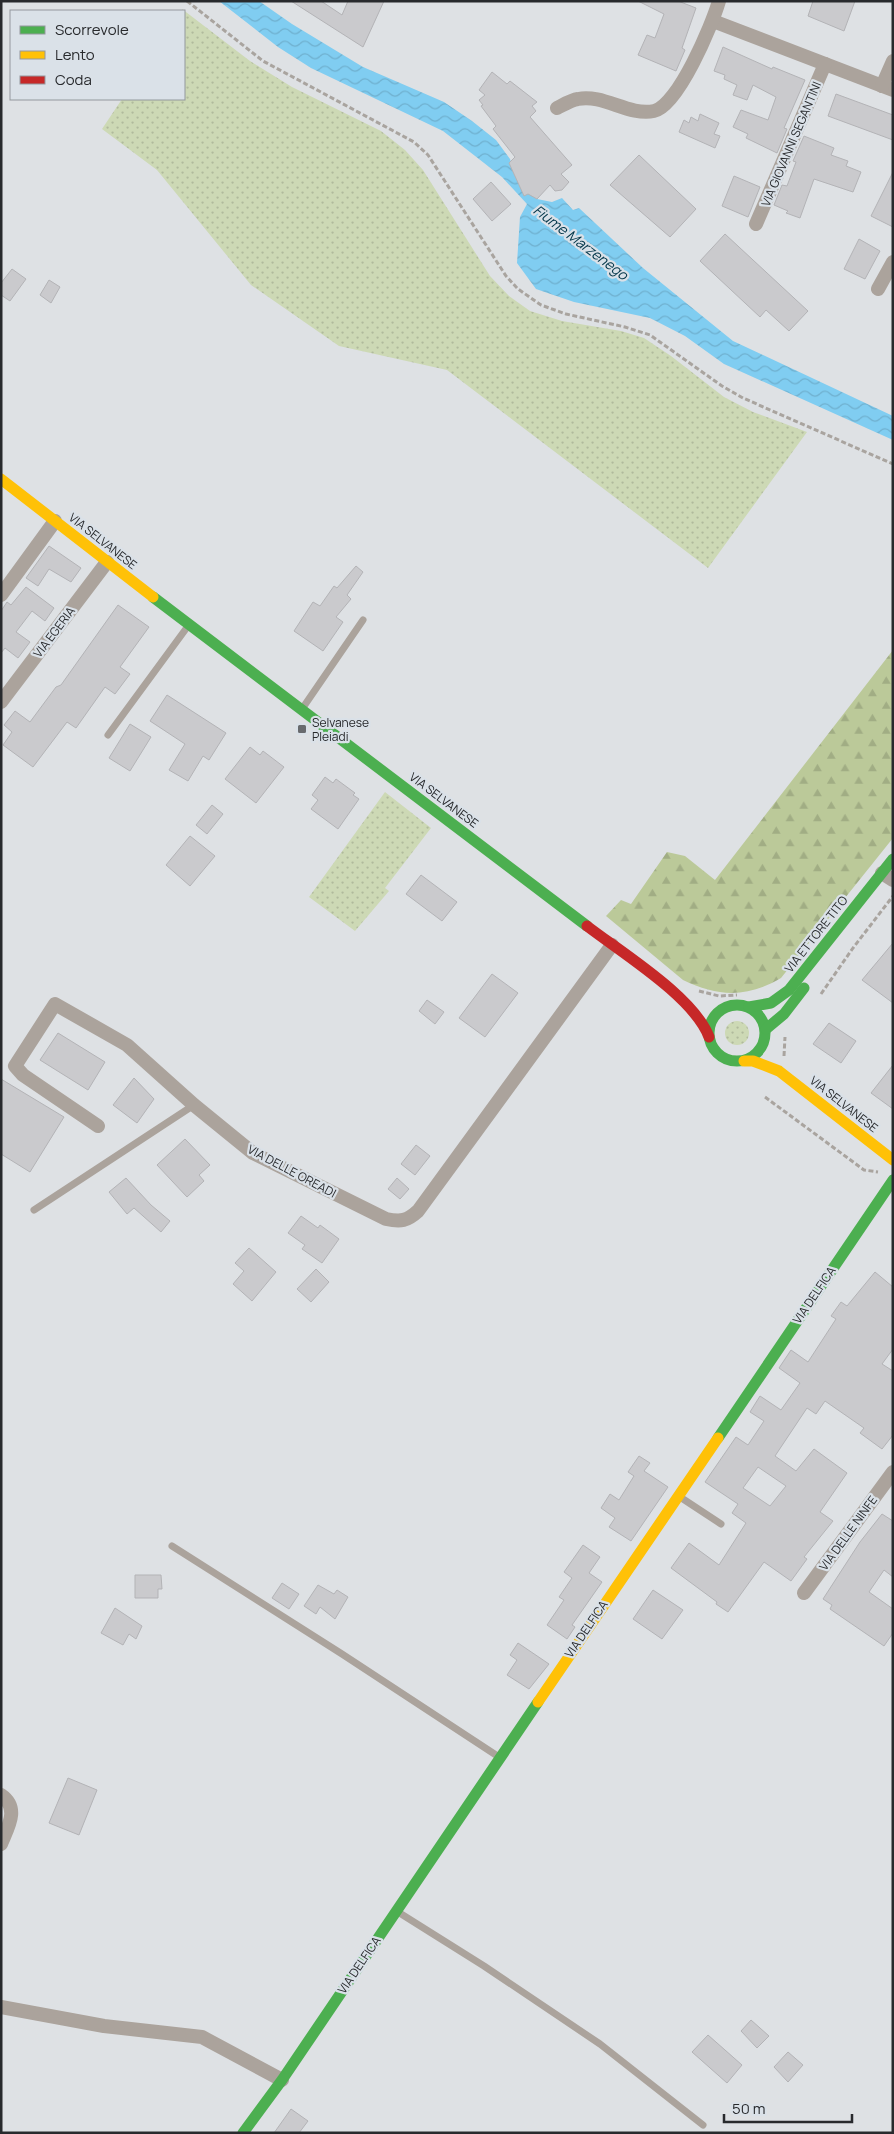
<svg xmlns="http://www.w3.org/2000/svg" width="894" height="2134" viewBox="0 0 894 2134" font-family="Manrope,sans-serif">
<style>
.grass{fill:url(#grass-dots)}
.forest{fill:url(#forest-firs)}
.water{fill:url(#water-waves)}
.building{fill:#cacacd;stroke:#b3b3b6;fill-rule:evenodd}
.lines{fill:none;stroke-linecap:round;stroke-linejoin:round}
.path{stroke:#a9a49f;stroke-width:3;stroke-dasharray:5 2.5;stroke-linecap:butt}
.lane{stroke:#aba39c;stroke-width:7}
.street{stroke:#aba39c;stroke-width:14}
.fast{stroke:#4caf50;stroke-width:11}
.slow{stroke:#ffc107;stroke-width:11}
.jam{stroke:#c62828;stroke-width:11}
.poi-dot{fill:#686a6d;stroke:#dae1e8;stroke-width:2}
.labels{text-anchor:middle;dominant-baseline:central;stroke-width:4.5;stroke-linejoin:round;paint-order:stroke}
.street-label{font-size:12px;fill:#282a2d;stroke:#dae1e8}
.poi-label{font-size:12px;fill:#282a2d;stroke:#dae1e8;text-anchor:start}
.water-label{font-size:14px;font-style:italic;fill:#013548;stroke:#dae1e8}
</style>
<defs>
<pattern id="grass-dots" width="8" height="8" patternUnits="userSpaceOnUse" patternTransform="scale(1.25)"><rect width="8" height="8" fill="#cdd9b5"/><path d="M2 2h.1M6 6h.1" fill="none" stroke="#b0ba9c" stroke-width="1.8" stroke-linecap="round"/></pattern>
<pattern id="forest-firs" width="22" height="20" patternUnits="userSpaceOnUse" patternTransform="scale(1.25)"><rect width="22" height="20" fill="#bbc999"/><path d="M5 1l3.5 6h-7zM16 11l3.5 6h-7z" fill="#a1ad84"/></pattern>
<pattern id="water-waves" width="16" height="10" patternUnits="userSpaceOnUse" patternTransform="scale(1.25)"><rect width="16" height="10" fill="#80cdf1"/><path d="M0 5q4-4 8 0t8 0" fill="none" stroke="#6fb0cf"/></pattern>
</defs>
<rect width="100%" height="100%" fill="#dee1e4"/>
<g class="grass">
<path d="M182 9 250 61 292 87 381 131 405 150 423 170 490 276 509 296 530 311 562 321 621 331 644 338 671 356 724 397 753 412 807 432 708 568 447 370 339 346 251 285 157 170 102 129 122 99H184Z"/>
<path d="M385 792 431 828 385 888 389 891 355 931 309 897Z"/>
<circle cx="737" cy="1033" r="12"/>
</g>
<path class="forest" d="M893 650V838L781 978C747 998 718 997 683 980L606 916 621 900 631 904 667 852 685 856 715 880Z"/>
<path class="water" d="M219 1H259L292 24 363 67 444 102 472 121 496 140 510 159 515 176 537 199 552 202 562 198 573 210 579 208 643 268 733 341 893 416V440L724 364 685 336 650 318 574 302 536 289 517 263 520 217 527 204 502 177 443 131 311 68 278 47Z"/>
<g class="building">
<path d="M291 1H321L342 15 348 1H384L363 47Z"/>
<path d="M638 1H678L696 8 682 48 685 50 676 71 638 55 647 35 655 38 664 14Z"/>
<path d="M813 1H855L844 31 808 16Z"/>
<path d="M723 47 772 69 773 67 805 80 784 128 787 129 777 153 746 138 748 134 733 127 741 110 768 120 776 97 753 85 747 100 733 95 737 85 724 79 725 75 714 71Z"/>
<path d="M492 72 507 84 510 81 537 102 532 106 536 111 530 117 572 165 561 174 569 182 562 190 555 191 550 185 537 199 528 194 524 196 509 163 515 157 493 129 496 126 481 106 483 105 479 100 485 95 479 90Z"/>
<path d="M836 94 893 115V140L828 116Z"/>
<path d="M700 114 719 123 714 134 720 136 715 148 679 132 684 120 689 123 691 117 698 121Z"/>
<path d="M804 136 834 148 831 155 848 161 846 166 861 172 853 192 814 179 800 218 786 213 788 211 774 205 782 185 787 186 796 162 793 161Z"/>
<path d="M639 155 696 209 670 237 610 185Z"/>
<path d="M893 172V227L871 216Z"/>
<path d="M734 176 760 187 748 217 722 206Z"/>
<path d="M491 182 511 204 492 221 473 199Z"/>
<path d="M725 234 808 311 789 331 766 310 760 317 700 261Z"/>
<path d="M859 239 880 251 865 279 844 269Z"/>
<path d="M12 269 26 279 10 301 1 295V283Z"/>
<path d="M49 280 60 287 51 303 40 295Z"/>
<path d="M49 546 81 568 71 582 49 569 38 586 26 578Z"/>
<path d="M356 566 363 572 347 595 351 599 336 617 343 622 323 651 294 631 313 602 320 606 334 586 337 588Z"/>
<path d="M26 587 54 608 45 621 32 611 16 632 30 642 18 658 5 648 1 653V611L7 602 11 605Z"/>
<path d="M118 605 149 627 120 667 130 674 115 694 105 687 76 728 67 722 33 767 3 745 12 732 4 725 15 711 30 722 56 687 61 685Z"/>
<path d="M167 695 226 733 209 760 203 756 188 781 169 770 185 744 150 721Z"/>
<path d="M130 724 151 737 130 771 109 758Z"/>
<path d="M250 747 260 755 263 751 284 767 256 803 225 779Z"/>
<path d="M325 777 333 783 336 779 355 793 353 795 359 799 338 829 311 809 318 800 312 795Z"/>
<path d="M212 805 223 814 207 834 196 825Z"/>
<path d="M190 836 215 856 190 886 166 865Z"/>
<path d="M421 875 457 902 442 921 406 894Z"/>
<path d="M893 943V1003L862 980Z"/>
<path d="M492 974 518 993 485 1037 459 1018Z"/>
<path d="M427 1000 444 1012 435 1024 419 1011Z"/>
<path d="M829 1023 856 1041 841 1063 813 1044Z"/>
<path d="M58 1033 105 1062 88 1090 40 1060Z"/>
<path d="M893 1065V1109L871 1093Z"/>
<path d="M134 1078 154 1099 137 1123 113 1105Z"/>
<path d="M1 1079 64 1117 30 1172 1 1154Z"/>
<path d="M185 1139 210 1165 199 1175 204 1181 187 1197 157 1165Z"/>
<path d="M416 1145 430 1156 415 1175 401 1164Z"/>
<path d="M126 1178 151 1205 170 1221 161 1232 134 1208 127 1214 109 1192Z"/>
<path d="M397 1178 409 1189 400 1199 388 1189Z"/>
<path d="M301 1216 318 1228 320 1225 339 1239 322 1263 302 1249 305 1245 288 1233Z"/>
<path d="M249 1248 276 1272 252 1301 233 1284 244 1271 235 1263Z"/>
<path d="M316 1269 329 1282 311 1302 297 1289Z"/>
<path d="M875 1272 893 1287V1349L882 1364 893 1371V1435L882 1449 860 1433 864 1428 825 1401 816 1414 807 1408 775 1456 796 1471 814 1449 847 1473 820 1512 833 1521 804 1557 807 1559 791 1581 764 1562 728 1612 716 1604 717 1602 671 1568 689 1543 719 1565 746 1523 732 1513 738 1504 705 1482 736 1437 748 1445 764 1421 750 1412 760 1396 781 1410 800 1383 779 1368 791 1350 808 1362 836 1319 831 1316 841 1302 847 1306ZM758 1467 786 1486 770 1506 743 1488Z"/>
<path d="M639 1456 650 1463 644 1471 668 1487 631 1541 609 1527 615 1518 601 1508 610 1494 619 1500 634 1476 628 1472Z"/>
<path d="M882 1514 893 1521V1577L884 1570 869 1592 893 1609V1633L884 1646 830 1609 832 1605 823 1599 860 1542Z"/>
<path d="M583 1545 600 1557 589 1573 602 1582 572 1625 575 1627 567 1639 547 1625 564 1600 559 1597 572 1578 564 1572Z"/>
<path d="M135 1575H161L162 1589H158V1598H135Z"/>
<path d="M282 1583 299 1594 289 1609 272 1598Z"/>
<path d="M318 1585 334 1594 337 1590 348 1597 335 1619 320 1607 316 1614 304 1606Z"/>
<path d="M653 1590 683 1610 662 1639 633 1619Z"/>
<path d="M115 1608 142 1626 136 1639 129 1634 123 1645 101 1633Z"/>
<path d="M518 1643 549 1664 529 1689 507 1675 517 1660 510 1655Z"/>
<path d="M68 1778 97 1790 79 1835 49 1823Z"/>
<path d="M751 2020 769 2036 757 2048 741 2031Z"/>
<path d="M708 2035 742 2065 727 2083 692 2052Z"/>
<path d="M788 2052 803 2065 788 2082 774 2067Z"/>
<path d="M291 2109 308 2121 299 2133H274Z"/>
</g>
<g class="lines">
<g class="path">
<path d="M187 1 263 61 414 142 428 155 506 276 518 289 541 305 566 314 625 327 650 335 722 386 743 398 893 464"/>
<path d="M699 991 719 996 737 995"/>
<path d="M821 994 853 948 893 896"/>
<path d="M784 1056 785 1037"/>
<path d="M765 1097 864 1170 878 1172"/>
</g>
<g class="lane">
<path d="M302 709 363 620"/>
<path d="M108 735 188 626"/>
<path d="M34 1210 194 1105"/>
<path d="M680 1497 721 1524"/>
<path d="M172 1546 342 1654 499 1757"/>
<path d="M398 1912 484 1966 600 2044 703 2125"/>
</g>
<g class="street">
<path d="M713 21 893 90"/>
<path d="M882 86 893 61"/>
<path d="M557 108C563 105 571 100 578 99 604 94 628 116 654 111 678 106 712 25 719 1"/>
<path d="M756 224 825 64"/>
<path d="M878 289 893 262"/>
<path d="M1 595 55 521"/>
<path d="M1 702 107 562"/>
<path d="M882 873 893 880"/>
<path d="M98 1126 23 1075 15 1066 55 1004 127 1045 194 1105 253 1153 386 1219C401 1222 407 1221 418 1211L612 945"/>
<path d="M804 1593 893 1472"/>
<path d="M1 1795C20 1808 8 1827 1 1844"/>
<path d="M1 2007 104 2026 202 2037 282 2080"/>
</g>
<g class="fast">
<path d="M153 597 587 926"/>
<circle cx="737" cy="1033" r="28"/>
<path d="M749 1007 771 1003 789 990 893 859"/>
<path d="M766 1029 784 1014 804 988"/>
<path d="M718 1438 893 1180"/>
<path d="M243 2133 282 2080 538 1702"/>
</g>
<g class="slow">
<path d="M1 479 153 597"/>
<path d="M744 1061H753L779 1071 893 1160"/>
<path d="M538 1702 718 1438"/>
</g>
<path class="jam" d="M587 926C622 953 694 997 709 1037"/>
</g>
<rect class="poi-dot" x="297" y="724" width="10" height="10" rx="2.5"/>
<g class="labels">
<g class="street-label">
<text transform="translate(791 144) rotate(-67)">VIA GIOVANNI SEGANTINI</text>
<text transform="translate(103 541) rotate(38)">VIA SELVANESE</text>
<text transform="translate(54 632) rotate(-53)">VIA EGERIA</text>
<text transform="translate(444 800) rotate(37)">VIA SELVANESE</text>
<text transform="translate(816 934) rotate(-52)">VIA ETTORE TITO</text>
<text transform="translate(844 1104) rotate(38)">VIA SELVANESE</text>
<text transform="translate(292 1171) rotate(28)">VIA DELLE OREADI</text>
<text transform="translate(814 1295) rotate(-56)">VIA DELFICA</text>
<text transform="translate(848 1533) rotate(-54)">VIA DELLE NINFE</text>
<text transform="translate(586 1629) rotate(-56)">VIA DELFICA</text>
<text transform="translate(359 1965) rotate(-56)">VIA DELFICA</text>
</g>
<g class="poi-label">
<text x="312" y="722">Selvanese<tspan x="312" dy="14">Pleiadi</tspan></text>
</g>
<g class="water-label">
<text transform="translate(581 242) rotate(37)">Fiume Marzenego</text>
</g>
</g>
<rect width="894" height="2134" fill="none" stroke="#282a2d" stroke-width="5"/>
<rect x="10" y="10" width="175" height="90" fill="#dae1e8" stroke="#93989d"/>
<rect x="20" y="26" width="25" height="8" fill="#4caf50" stroke="#93989d"/>
<text x="55" y="35" font-size="15" fill="#282a2d">Scorrevole</text>
<rect x="20" y="51" width="25" height="8" fill="#ffc107" stroke="#93989d"/>
<text x="55" y="60" font-size="15" fill="#282a2d">Lento</text>
<rect x="20" y="76" width="25" height="8" fill="#c62828" stroke="#93989d"/>
<text x="55" y="85" font-size="15" fill="#282a2d">Coda</text>
<path d="M724 2114v8h128v-8" fill="none" stroke="#282a2d" stroke-width="2.5"/>
<text x="732" y="2114" font-size="15" fill="#282a2d" stroke="#dae1e8" stroke-width="4" paint-order="stroke">50 m</text>
</svg>
